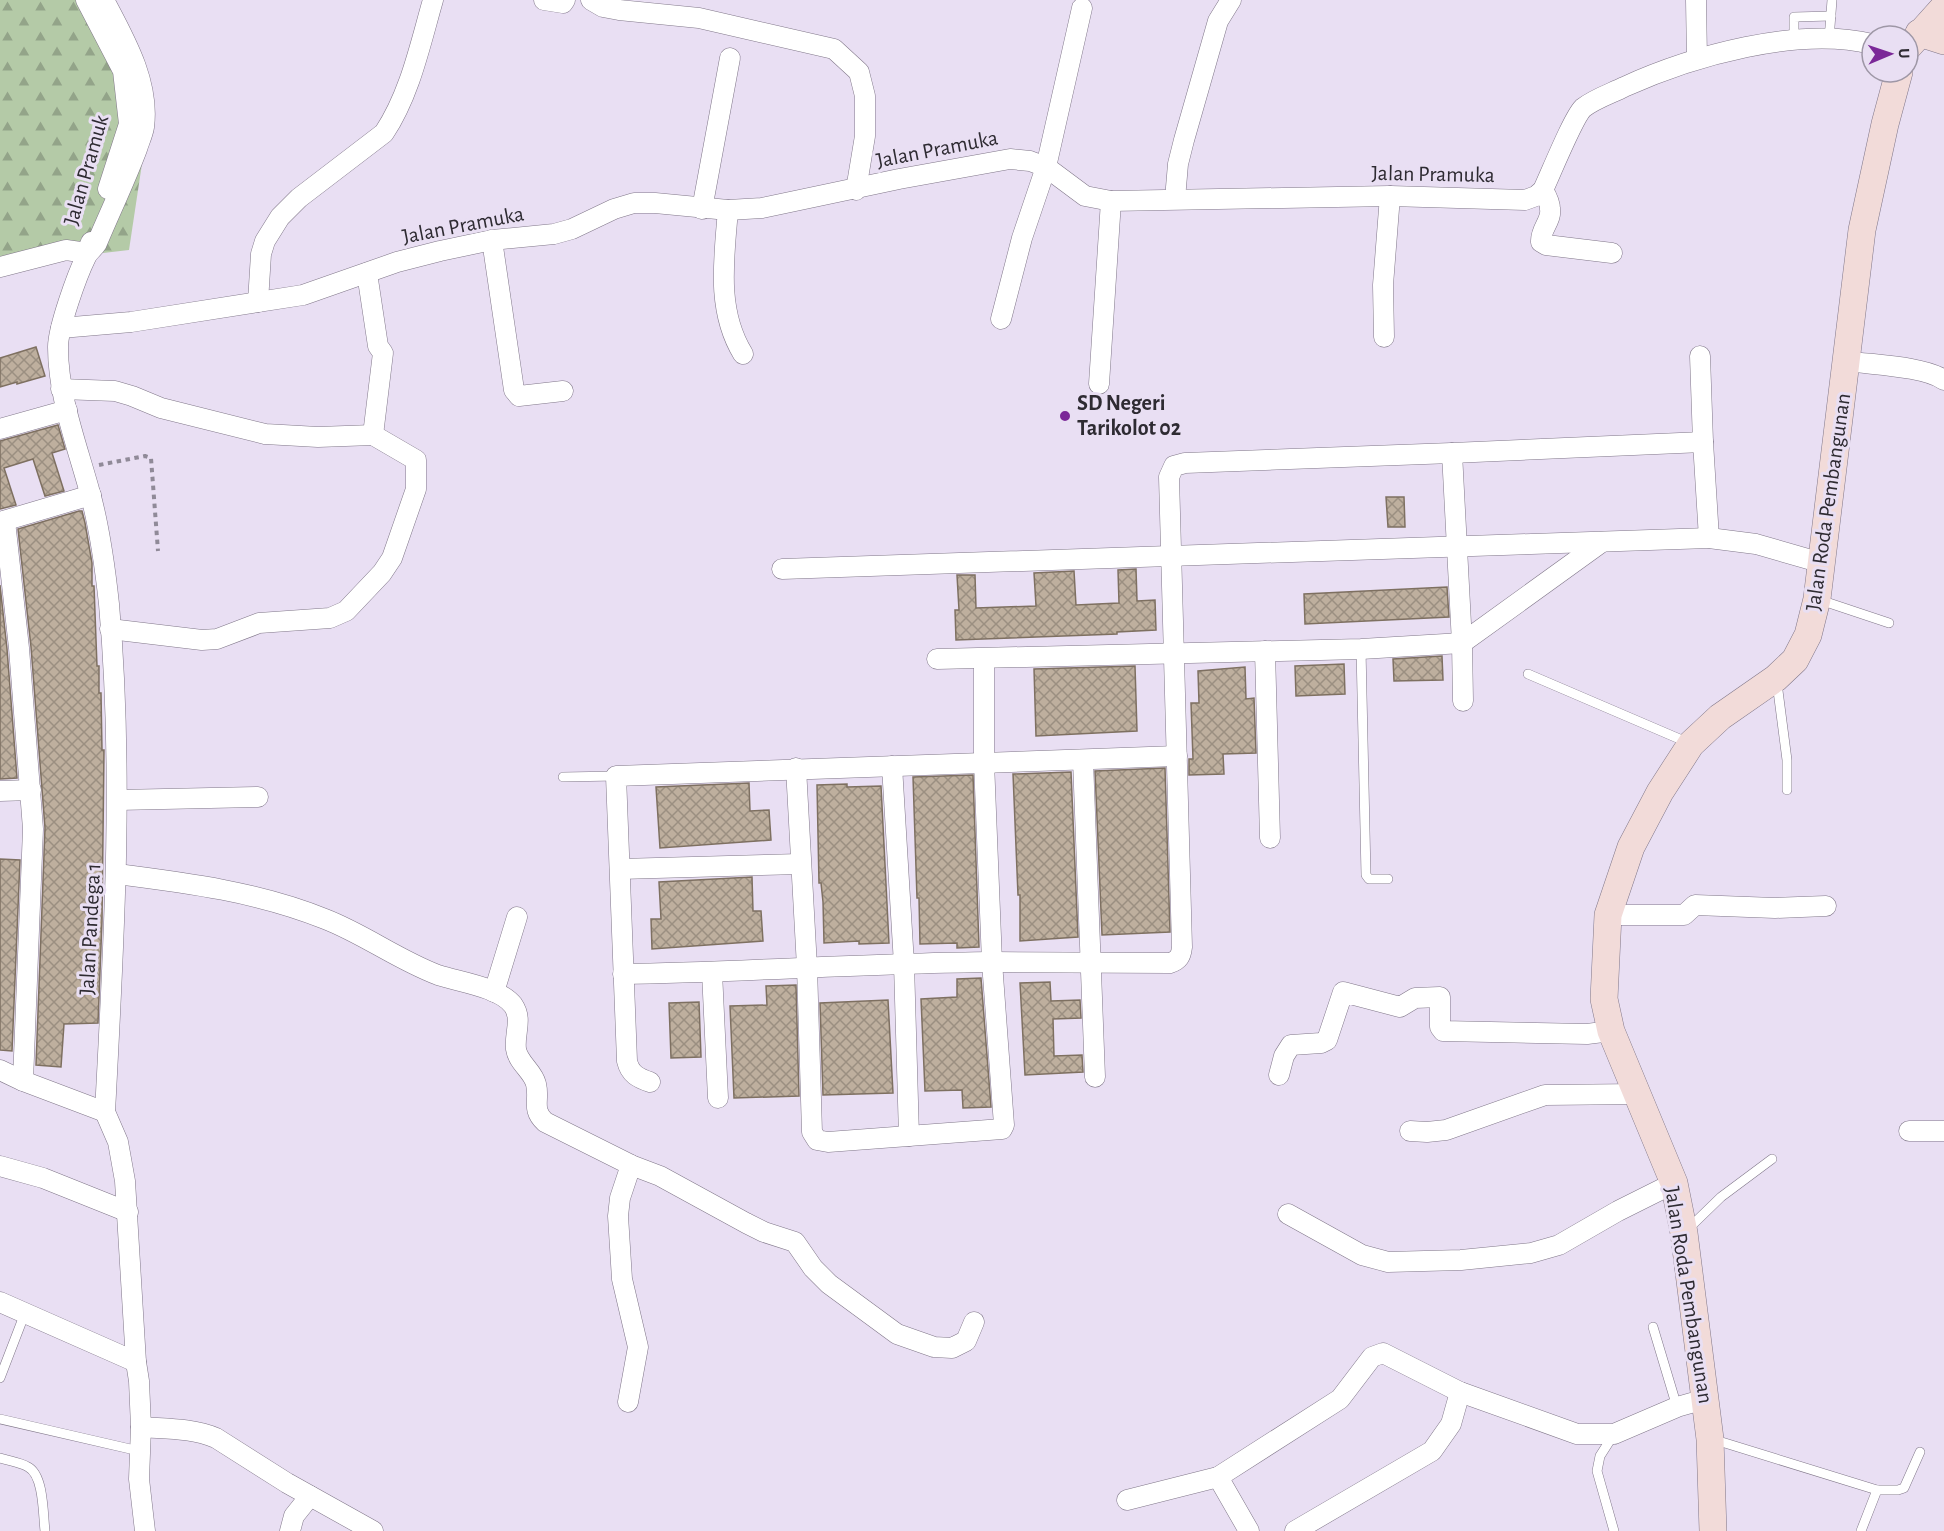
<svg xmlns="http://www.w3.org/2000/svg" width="1944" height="1531" viewBox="0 0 1944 1531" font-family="'Alegreya Sans',sans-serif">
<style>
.forest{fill:url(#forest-firs)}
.building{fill:url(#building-cross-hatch);stroke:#7e7061;stroke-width:1.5}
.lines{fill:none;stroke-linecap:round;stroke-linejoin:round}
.lane-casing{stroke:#807789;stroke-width:10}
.street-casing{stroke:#807789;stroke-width:21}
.secondary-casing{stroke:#807789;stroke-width:28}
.path{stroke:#908a98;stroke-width:4;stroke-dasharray:4.5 4.5;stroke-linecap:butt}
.lane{stroke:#fff;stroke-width:9}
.street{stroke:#fff;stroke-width:20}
.secondary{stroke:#f2dbd9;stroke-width:27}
.poi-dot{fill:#7b2898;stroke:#e9dff3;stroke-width:2}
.labels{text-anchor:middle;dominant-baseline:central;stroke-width:6;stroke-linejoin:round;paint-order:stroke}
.street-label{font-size:22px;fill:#2e2b32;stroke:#e9dff3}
.poi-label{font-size:22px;font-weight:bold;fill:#2e2b32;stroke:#e9dff3;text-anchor:start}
</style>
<defs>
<pattern id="forest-firs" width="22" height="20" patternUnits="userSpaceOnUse" patternTransform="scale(1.5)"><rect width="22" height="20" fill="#b4caa7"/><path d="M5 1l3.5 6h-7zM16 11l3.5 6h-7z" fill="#93a489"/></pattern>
<pattern id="building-cross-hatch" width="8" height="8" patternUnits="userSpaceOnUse" patternTransform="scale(1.5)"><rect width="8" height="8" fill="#beaf9e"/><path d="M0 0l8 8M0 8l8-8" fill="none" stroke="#9b8f81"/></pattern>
</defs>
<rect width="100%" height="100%" fill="#e9dff3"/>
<path class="forest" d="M0 0H105L151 104 129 250 0 265Z"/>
<g class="building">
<path d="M36 347 45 376 17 384V382L0 387V358Z"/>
<path d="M58 425 65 449 52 453 64 491 45 496 33 459 4 468 16 505 0 509V441Z"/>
<path d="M1386 497H1404L1405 527H1388Z"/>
<path d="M79 511H82L85 523 92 563V586H94L97 666H99V693H101L102 750H104L102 921 98 1023 64 1024 61 1067 36 1065 45 828 31 647 18 529Z"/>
<path d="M1136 569 1137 601 1155 600 1156 630 1117 632V634L956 640 955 610H959L957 575H975L976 608 1036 606 1034 573 1074 571 1076 605 1119 603 1118 570Z"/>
<path d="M0 585 7 649 17 778 0 779Z"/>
<path d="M1447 587 1449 617 1305 624 1304 594Z"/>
<path d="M1442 656 1443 680 1394 681 1393 659Z"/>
<path d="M1344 664 1345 694 1296 696 1295 666Z"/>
<path d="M1135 666 1137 731 1036 736 1034 669Z"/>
<path d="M1245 667 1246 699 1254 698 1256 753 1223 754 1224 774 1189 775V759H1193L1191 703H1199L1198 671Z"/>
<path d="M1165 768 1170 932 1102 935 1095 771Z"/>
<path d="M1071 772 1078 937 1020 941V895H1018L1013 774Z"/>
<path d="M973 775 979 947 957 948V943L920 944 919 898H917L913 777Z"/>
<path d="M749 783 750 811 769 810 771 840 660 848 656 787Z"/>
<path d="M847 784V787L881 786 889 943 859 944V941L824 943 823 902 821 883H819L817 785Z"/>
<path d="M0 859 20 860 12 1051 0 1050Z"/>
<path d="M752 877 753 911H761L763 941 652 949 651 919H661L659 882Z"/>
<path d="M981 978 991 1107 963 1108 962 1090 925 1091 921 999 957 997V979Z"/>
<path d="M1050 982 1051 1001 1080 1000 1081 1018 1053 1019 1054 1056 1082 1055 1083 1072 1025 1075 1020 983Z"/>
<path d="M796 985 799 1096 734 1098 730 1006 767 1005 766 986Z"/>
<path d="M888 1000 893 1093 823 1095 820 1003Z"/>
<path d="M699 1002 701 1057 671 1058 669 1003Z"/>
</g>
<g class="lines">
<g class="lane-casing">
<g id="lane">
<path d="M1794 40V17L1831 16"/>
<path d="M1829 40 1832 0"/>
<path d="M1820 600 1889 623"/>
<path d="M1361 649 1366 875 1369 879H1388"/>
<path d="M1528 674 1689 743"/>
<path d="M1777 683 1787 760V790"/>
<path d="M563 777 616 776"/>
<path d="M1688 1229 1721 1197 1772 1159"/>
<path d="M1653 1327 1677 1407"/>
<path d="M0 1378 25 1313"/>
<path d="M0 1419 139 1451"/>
<path d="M1614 1434 1600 1456 1597 1471 1614 1531"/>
<path d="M1712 1439 1877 1490H1898L1904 1488 1920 1452"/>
<path d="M0 1458C9 1461 20 1462 28 1467 44 1475 43 1515 45 1531"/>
<path d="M1861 1531 1877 1490"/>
</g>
</g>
<g class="street-casing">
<g id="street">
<path d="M86 0 123 71 129 124 108 189"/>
<path d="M104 0C124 38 150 82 144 127 143 134 139 142 137 149 125 181 110 212 97 243 94 248 88 252 86 257 77 275 58 328 58 347 58 397 77 445 90 493 100 529 105 567 109 604 124 773 114 942 105 1112L118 1142 125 1181 136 1362 139 1381 141 1427 139 1479 145 1531"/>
<path d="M544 0 563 3 565 0"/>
<path d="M591 0 603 7 619 10 699 18 834 49 859 72 865 96V136L856 190"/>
<path d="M1696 0 1697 59"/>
<path d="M1543 190C1546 195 1550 202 1550 209 1552 221 1540 229 1541 242L1546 245 1612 253"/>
<path d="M1175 199 1178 164 1184 140 1218 21 1231 0"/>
<path d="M702 209 730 58"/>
<path d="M728 210C724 259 716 310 743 354"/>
<path d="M492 240 514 390 519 396 563 391"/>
<path d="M0 267 66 250 87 253 91 242"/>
<path d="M367 273 378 346 383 353 373 435"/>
<path d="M258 302 261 254 265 241 280 217 299 198 384 133C410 94 420 45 433 0"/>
<path d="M1001 319 1022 238 1046 167 1082 8"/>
<path d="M61 328 131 322 303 295 397 262 440 251 492 240 554 234 572 229 614 209 634 203H655L728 210 762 208 899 179 1010 159 1030 161 1046 167 1085 196 1111 201 1390 196 1525 200 1536 196 1543 190C1551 173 1573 118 1583 108 1594 99 1612 93 1624 87 1692 56 1798 26 1872 44"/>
<path d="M1384 337 1383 285 1390 196"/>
<path d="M1700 356 1703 442 1709 538"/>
<path d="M1847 361C1872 365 1924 366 1944 380"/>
<path d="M1099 384 1111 201"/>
<path d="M61 389 115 391 132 396 161 408 265 434 318 437 373 435"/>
<path d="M0 429 67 410"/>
<path d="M1452 453 1462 643 1463 701"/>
<path d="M5 521 19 648 33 829 23 1081"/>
<path d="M0 522 91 495"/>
<path d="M782 569 1709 538 1756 544 1822 563"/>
<path d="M110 629 202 640 217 639 259 623 330 618 346 611 382 573 392 558 416 489V460L373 435"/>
<path d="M1265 651 1270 838"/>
<path d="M937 659 1361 649 1462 643 1602 542"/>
<path d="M1083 760 1095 1077"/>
<path d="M892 766 904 964 909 1136"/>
<path d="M796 768 807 967 812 1132 817 1140 828 1142 1002 1129 1004 1125 992 962 984 762V659"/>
<path d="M0 791 31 790"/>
<path d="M118 800 258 797"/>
<path d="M620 869 800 864"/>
<path d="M117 874C188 883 258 892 325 919 364 934 398 960 438 975 459 982 499 987 513 1005 523 1019 514 1034 516 1049 518 1063 533 1071 536 1084 540 1100 531 1109 545 1122L631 1165 660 1176 746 1223 764 1232 795 1242 813 1268 829 1284 897 1334 934 1347 952 1348 966 1341 974 1322"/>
<path d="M1608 915H1684L1695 905 1775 908 1826 906"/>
<path d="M712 972 718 1098"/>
<path d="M623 974C746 972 869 963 992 962 1051 962 1110 963 1170 963 1179 960 1181 956 1182 947L1169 477 1174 466 1185 463 1452 453 1703 442"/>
<path d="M494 992 517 917"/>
<path d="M0 1070 23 1081 105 1112"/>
<path d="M1279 1075 1284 1056 1291 1045 1321 1043 1327 1040 1343 992 1400 1007 1415 998 1440 997V1027L1443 1031 1587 1034 1611 1031"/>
<path d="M650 1082C638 1078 630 1074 627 1061L616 776 1177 756"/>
<path d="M1410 1131 1427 1132 1446 1130 1545 1095 1638 1094"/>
<path d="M1909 1131H1944"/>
<path d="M0 1166 43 1178 128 1212"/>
<path d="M1288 1214 1362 1255 1388 1262 1461 1260 1531 1253 1559 1245 1618 1211 1674 1183"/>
<path d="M0 1302 136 1362"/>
<path d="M628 1402 638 1347 622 1279 618 1216 620 1198 631 1165"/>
<path d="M141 1427C166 1429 192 1428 216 1438L287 1483 373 1531"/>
<path d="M1218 1477 1249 1531"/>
<path d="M1127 1500 1218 1477 1340 1399 1372 1357 1383 1353 1460 1392 1577 1434H1614L1677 1407 1705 1399"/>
<path d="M290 1531 294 1516 310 1496"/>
<path d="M1295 1531 1432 1451 1451 1424 1460 1392"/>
</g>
</g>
<g class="secondary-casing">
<g id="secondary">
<path d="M1919 33 1944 41"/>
<path d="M1908 47 1944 7"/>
<path d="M1713 1531 1710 1439 1684 1233 1674 1183 1611 1031 1604 999 1608 915 1631 847 1660 792 1691 744 1720 717 1776 678 1795 660 1808 635 1817 599 1862 230 1885 124 1899 72"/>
</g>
</g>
<path class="path" d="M99 465 145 456 151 458 158 551"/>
<use href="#lane" class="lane"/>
<use href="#street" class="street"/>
<use href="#secondary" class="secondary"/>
</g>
<circle class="poi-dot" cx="1065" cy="416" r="6"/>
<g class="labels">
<g class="street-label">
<text transform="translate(937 149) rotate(-11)">Jalan Pramuka</text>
<text transform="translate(86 170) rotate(-74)">Jalan Pramuk</text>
<text transform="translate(1433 174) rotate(1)">Jalan Pramuka</text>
<text transform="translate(463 225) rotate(-11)">Jalan Pramuka</text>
<text transform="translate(1828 502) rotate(-82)">Jalan Roda Pembangunan</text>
<text transform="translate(90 929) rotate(-87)">Jalan Pandega 1</text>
<text transform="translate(1689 1295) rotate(81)">Jalan Roda Pembangunan</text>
</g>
<g class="poi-label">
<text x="1077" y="403">SD Negeri<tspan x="1077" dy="25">Tarikolot 02</tspan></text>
</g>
</g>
<g transform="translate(1890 54) rotate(88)"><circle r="28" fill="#e9dff3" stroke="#9e97a6" stroke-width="1.5"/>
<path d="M0-4.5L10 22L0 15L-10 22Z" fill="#7b2898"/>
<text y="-9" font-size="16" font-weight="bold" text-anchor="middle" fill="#2e2b32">U</text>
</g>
</svg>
